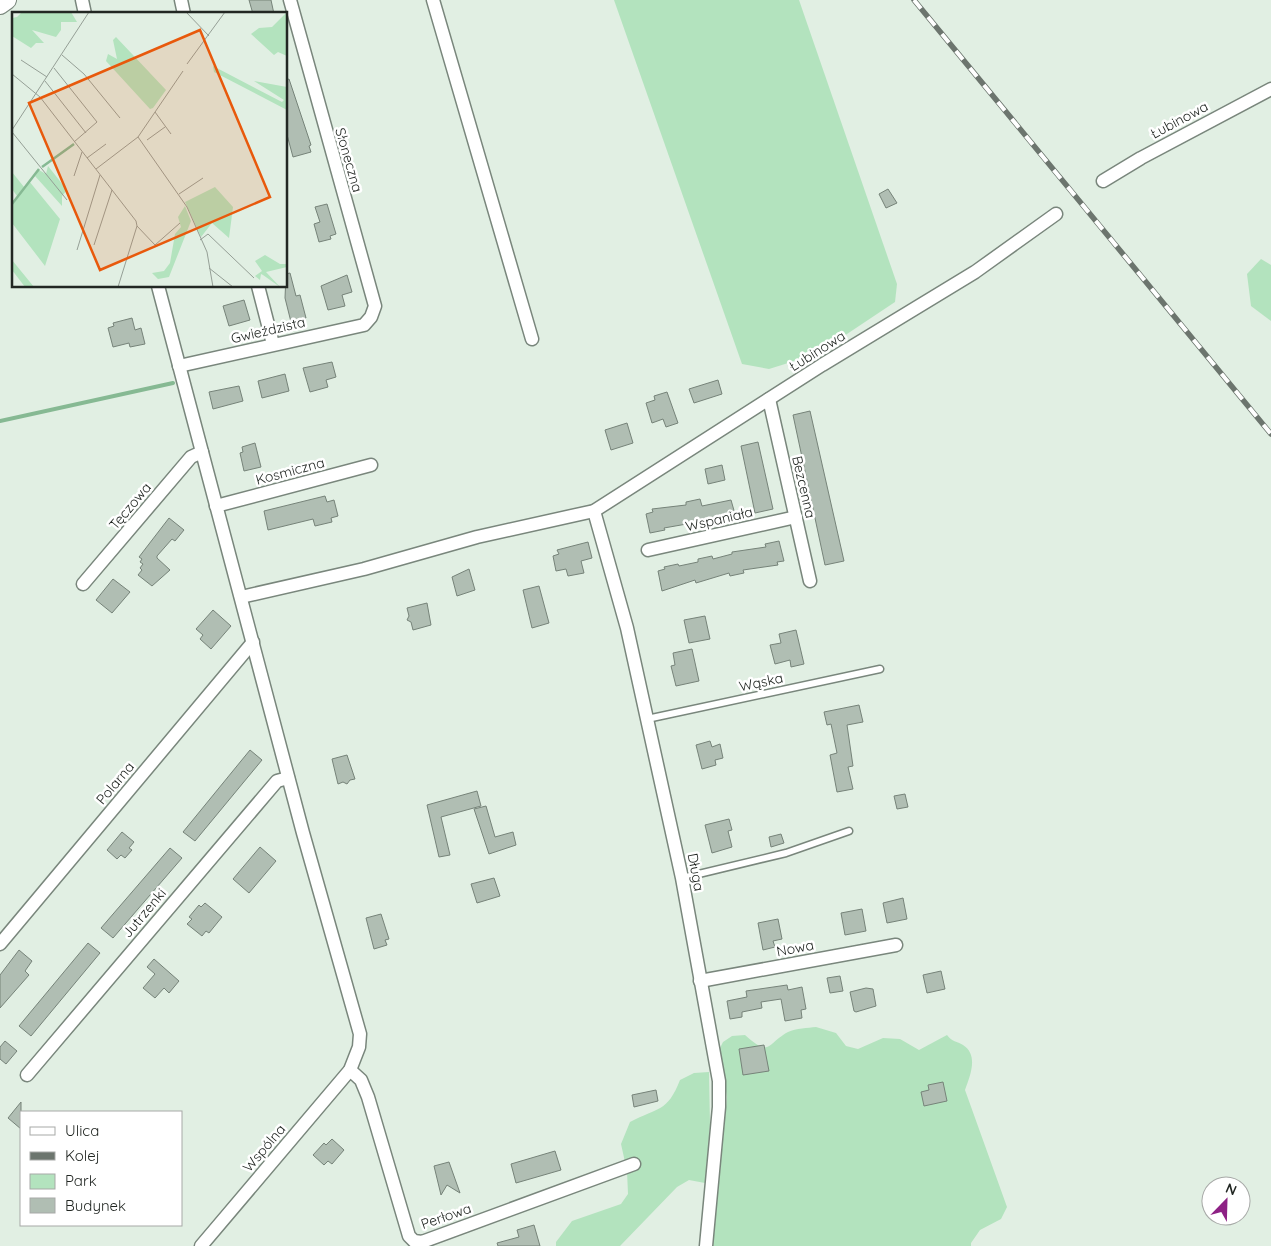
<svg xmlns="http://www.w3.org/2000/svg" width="1271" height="1246" viewBox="0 0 1271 1246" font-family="Quicksand,sans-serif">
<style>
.green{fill:#b3e3be}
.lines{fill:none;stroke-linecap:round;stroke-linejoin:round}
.stream{stroke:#86b993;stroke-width:4}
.building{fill:#b0beb3;stroke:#768379}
.lane-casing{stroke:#79867c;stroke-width:9}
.street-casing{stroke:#79867c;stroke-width:15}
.secondary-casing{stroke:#79867c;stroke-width:20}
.lane{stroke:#fff;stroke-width:6}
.street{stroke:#fff;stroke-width:12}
.secondary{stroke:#fff;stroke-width:18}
.rail-casing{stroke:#6c756e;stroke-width:5.5}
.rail{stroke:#fff;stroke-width:4;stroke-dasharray:11;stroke-linecap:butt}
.labels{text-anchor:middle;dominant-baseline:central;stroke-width:5;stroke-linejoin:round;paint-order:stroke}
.street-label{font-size:14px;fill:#222723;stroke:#fff}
.inset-river{fill:none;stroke:#86b993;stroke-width:2.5}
.inset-road{fill:none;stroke:#959f96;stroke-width:1}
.view{fill:#e8590c;fill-opacity:0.15;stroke:#e8590c;stroke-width:2.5}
.inset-edge{fill:none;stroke:#222723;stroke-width:2.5}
</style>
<rect width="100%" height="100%" fill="#e1efe3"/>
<g class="green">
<path d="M614 0H799L897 284 895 302 844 336 801 359 769 369 742 364Z"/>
<path d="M1261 259 1271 265V321L1251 306 1247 274Z"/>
<path d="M816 1027 836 1033 846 1046 858 1049 883 1038 900 1039 919 1050 947 1035C952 1042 957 1041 963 1045 979 1055 970 1076 965 1090L1007 1207 1001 1219 980 1230 971 1243V1246H713L727 1097 719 1050 723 1042 732 1036 745 1035C771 1058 766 1044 788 1032 796 1028 808 1028 816 1027Z"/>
<path d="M709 1072 710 1125 705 1183 689 1180 677 1187 620 1246H556V1242L572 1221 621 1204 628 1194 627 1171 621 1144 630 1122C658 1107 667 1113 680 1080L694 1073Z"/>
</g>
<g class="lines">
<path class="stream" d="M0 421 173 383"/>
</g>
<g class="building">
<path d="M249 0H271L274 14H253Z"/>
<path d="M289 79 311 145 309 146 311 152 293 157 286 131V80Z"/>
<path d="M888 189 897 203 886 208 879 194Z"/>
<path d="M327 204 336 234 330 236 331 239 319 242 314 224 320 222 315 207Z"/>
<path d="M290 273 296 296 300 295 306 318 291 322 285 298 286 274Z"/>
<path d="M347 275 352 292 342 295 345 306 328 310 321 286Z"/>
<path d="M244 300 250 320 229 326 223 306Z"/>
<path d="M132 318 135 330 141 328 145 344 130 347 129 343 113 347 108 328 114 326 113 323Z"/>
<path d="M332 362 336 377 326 380 328 387 310 392 303 368Z"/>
<path d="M285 374 289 391 262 398 258 381Z"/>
<path d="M718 380 722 394 694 403 689 389Z"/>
<path d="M239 386 243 401 213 409 209 392Z"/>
<path d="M667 392 678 423 666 427 663 419 652 423 646 403 655 400 654 396Z"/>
<path d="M810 411 844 561 825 565 793 415Z"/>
<path d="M627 423 633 443 611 450 605 430Z"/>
<path d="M758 442 773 509 755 513 741 446Z"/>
<path d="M255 443 261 467 244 471 240 453 243 452 242 447Z"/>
<path d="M722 465 725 480 708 484 705 469Z"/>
<path d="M325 496 327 502 334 500 338 516 331 518 332 522 315 526 313 519 268 530 264 511Z"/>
<path d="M700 499 702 506 731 500 735 514 698 520V522L664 528 665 530 650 533 646 514 653 512 652 509 686 505V502Z"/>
<path d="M169 518 184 530 175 541 172 539 157 556V558L170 570 152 586 138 575 142 570 140 568 143 564 140 562 142 559 139 557Z"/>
<path d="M779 541 784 561 777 562 778 565 743 570 744 573 730 576 729 573 696 583 695 580 662 591 658 571 665 569 664 567 678 564 679 566 698 562V559L712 556 713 559 732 554V552L766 547 765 544Z"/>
<path d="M588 542 592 558 581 561 584 573 568 576 566 569 556 571 553 556 559 554 557 550Z"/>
<path d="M469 569 475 590 457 596 452 577Z"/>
<path d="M113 579 130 592 112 613 96 600Z"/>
<path d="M539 586 549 623 532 628 523 590Z"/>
<path d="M427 603 431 625 413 630 411 622 407 620 409 616 407 608Z"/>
<path d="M213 610 231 626 211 649 200 639 203 635 196 629Z"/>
<path d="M705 616 710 639 689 643 684 620Z"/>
<path d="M796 630 804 664 791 667 790 660 775 664 770 645 781 643 779 634Z"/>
<path d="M692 649 699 681 676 686 671 666 675 665 673 653Z"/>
<path d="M859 705 863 722 847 725 853 766 848 767 853 789 837 792 830 755 837 753 831 724 827 725 824 712Z"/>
<path d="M710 741 712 747 720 744 723 758 715 760 716 765 702 769 696 745Z"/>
<path d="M250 750 262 760 195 841 183 832Z"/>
<path d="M347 755 355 779 350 780 347 784 343 782 338 784 332 759Z"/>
<path d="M477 791 481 806 441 817 450 855 439 857 427 805Z"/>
<path d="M905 794 908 807 897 809 894 796Z"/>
<path d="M486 806 495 837 513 832 516 845 489 854 474 809Z"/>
<path d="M729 819 732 830 728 831 732 847 712 853 705 825Z"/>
<path d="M122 832 134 842 129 848 132 850 125 858 121 855 117 859 107 850Z"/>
<path d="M781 834 784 843 771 847 769 837Z"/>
<path d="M260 847 276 861 249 893 233 879Z"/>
<path d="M170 848 182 858 113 938 101 928Z"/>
<path d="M494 878 500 896 477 903 471 884Z"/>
<path d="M903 898 907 919 887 923 883 903Z"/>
<path d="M205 903 222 917 209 933 206 931 202 936 187 924 192 919 189 917 199 905 201 907Z"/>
<path d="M862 909 866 931 845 935 841 913Z"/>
<path d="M381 914 389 939 385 940 387 945 374 949 366 918Z"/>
<path d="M778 919 782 939 773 941 775 947 763 950 758 923Z"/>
<path d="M88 943 100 953 31 1036 19 1026Z"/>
<path d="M19 950 32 961 25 971 29 975 0 1008V975Z"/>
<path d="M154 959 179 981 169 993 164 988 155 998 143 988 155 974 147 967Z"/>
<path d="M941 971 945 989 927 993 923 975Z"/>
<path d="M840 976 843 991 830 993 827 978Z"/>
<path d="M787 985 788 990 802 987 806 1009 801 1010 802 1018 785 1021 781 999 761 1002 762 1008 742 1012V1017L730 1019 727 1001 747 997 746 991Z"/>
<path d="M866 988 873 989 876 1006 856 1012 854 1011 850 992Z"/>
<path d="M5 1041 17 1051 6 1064 0 1059V1047Z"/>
<path d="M764 1045 769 1071 743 1075 739 1049Z"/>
<path d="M943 1082 947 1101 924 1106 921 1092 929 1090 928 1085Z"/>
<path d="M656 1090 658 1101 634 1107 632 1095Z"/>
<path d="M21 1102V1129L8 1118Z"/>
<path d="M332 1139 344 1150 332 1164 328 1161 324 1165 313 1155 324 1143 326 1145Z"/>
<path d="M555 1151 561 1170 516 1183 511 1164Z"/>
<path d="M449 1162 460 1193 447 1185 441 1195 434 1166Z"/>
<path d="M534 1225 540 1246H498L497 1243 519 1237 517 1230Z"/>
</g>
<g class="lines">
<g class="lane-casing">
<g id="lane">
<path d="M647 719 880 669"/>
<path d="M682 878 786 853 849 831"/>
</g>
</g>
<g class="street-casing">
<g id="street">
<path d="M82 0 85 14"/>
<path d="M181 0 184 14"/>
<path d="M433 0 532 339"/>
<path d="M1103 181 1141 158 1271 89"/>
<path d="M158 286 303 833 360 1034 359 1047 350 1070 201 1246"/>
<path d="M258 286 273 344"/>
<path d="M179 366 364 325 371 317 375 306 290 0"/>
<path d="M769 399 810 581"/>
<path d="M216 506 371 465"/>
<path d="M594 511 627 628 682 878 719 1081V1107L706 1246"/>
<path d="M648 550 796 517"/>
<path d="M83 584 191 457 202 452"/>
<path d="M241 597 364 569 477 537 594 511 822 365 975 272 1056 214"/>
<path d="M0 944 253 642"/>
<path d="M700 981 896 945"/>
<path d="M350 1070 361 1080 368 1097 409 1236 414 1241 422 1242 634 1164"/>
<path d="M27 1075 277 781 288 778"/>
</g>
</g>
<g class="secondary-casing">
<path id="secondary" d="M0 5 7 0"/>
</g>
<use href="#lane" class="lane"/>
<use href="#street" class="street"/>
<use href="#secondary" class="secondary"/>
<g class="rail-casing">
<path id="rail" d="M914 0 1271 434"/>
</g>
<use href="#rail" class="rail"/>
</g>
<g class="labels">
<g class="street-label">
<text transform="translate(1179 120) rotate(-28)">Łubinowa</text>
<text transform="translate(349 160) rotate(74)">Słoneczna</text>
<text transform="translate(268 330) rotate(-13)">Gwieździsta</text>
<text transform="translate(817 351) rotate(-32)">Łubinowa</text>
<text transform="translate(290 471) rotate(-15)">Kosmiczna</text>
<text transform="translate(804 487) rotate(77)">Bezcenna</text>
<text transform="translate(130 506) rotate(-50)">Tęczowa</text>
<text transform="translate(719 519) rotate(-13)">Wspaniała</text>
<text transform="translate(761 682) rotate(-12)">Wąska</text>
<text transform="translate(115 783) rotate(-50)">Polarna</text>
<text transform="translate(696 872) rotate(79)">Długa</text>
<text transform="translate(144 913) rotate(-50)">Jutrzenki</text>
<text transform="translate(795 948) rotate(-11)">Nowa</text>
<text transform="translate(264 1148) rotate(-50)">Wspólna</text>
<text transform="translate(446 1216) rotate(-19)">Perłowa</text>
</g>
</g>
<g transform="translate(12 12)">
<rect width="275" height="275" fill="#e1efe3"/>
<path d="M10 0H59L65 10H49V18L44 25 20 18 32 31H24L19 36 0 24V6L5 5ZM275 0V44L266 40 262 43 239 22 247 16 260 15ZM104 25 154 78 141 96 138 97 94 49 96 42 105 47 101 28ZM201 54 270 90 272 88 242 69 275 75V98L202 60ZM36 154 55 178 50 184V194L23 164 27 158 34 162ZM0 160 12 175 5 184 0 177ZM17 169 48 207 33 254 0 211V194ZM203 175 221 195 217 226 200 211 189 225 173 190ZM173 194 179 209 157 265 146 267 140 261 152 259 158 251 163 222 169 215 166 205ZM253 243 268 252H275V255L254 260 268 275 251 263 249 262 248 268 243 264 250 259 243 249ZM0 248 22 275H13L0 258Z" fill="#b3e3be"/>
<path class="inset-river" d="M30 155 62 132M0 192 27 157"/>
<path class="inset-road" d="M174 0 197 24M50 43 72 62 108 106M9 48 35 65M175 52 213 0M42 56 85 110 62 130M0 62 28 85 124 209 125 214M33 69 74 121M143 100 159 122M0 118 77 0M0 120 55 188M126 125 175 195 195 240 201 275M135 128 153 115M75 146 94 132M84 157 126 125 171 59M62 164 70 140M167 182 191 166M125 214 143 233 168 211M188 228 196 222 242 266M82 233 100 178M65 238 88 163M197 256 221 275M106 275 125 214"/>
<path class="view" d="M188 18 258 185 88 258 17 91Z"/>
<rect width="275" height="275" class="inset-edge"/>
</g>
<rect x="20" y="1111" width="162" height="115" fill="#ffffff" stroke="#a7a9a7"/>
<rect x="30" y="1127" width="25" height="8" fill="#ffffff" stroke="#a7a9a7"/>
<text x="65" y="1136" font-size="15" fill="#222723">Ulica</text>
<rect x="30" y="1152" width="25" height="8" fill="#6c756e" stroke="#a7a9a7"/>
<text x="65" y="1161" font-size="15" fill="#222723">Kolej</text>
<rect x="30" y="1174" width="25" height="15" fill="#b3e3be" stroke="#a7a9a7"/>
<text x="65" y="1186" font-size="15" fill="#222723">Park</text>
<rect x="30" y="1198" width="25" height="15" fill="#b0beb3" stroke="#a7a9a7"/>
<text x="65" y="1211" font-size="15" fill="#222723">Budynek</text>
<g transform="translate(1226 1201) rotate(23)"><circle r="24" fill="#ffffff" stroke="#a7a9a7"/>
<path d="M0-4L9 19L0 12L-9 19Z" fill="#8e2185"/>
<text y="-8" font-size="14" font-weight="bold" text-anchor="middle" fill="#222723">N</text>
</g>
</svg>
